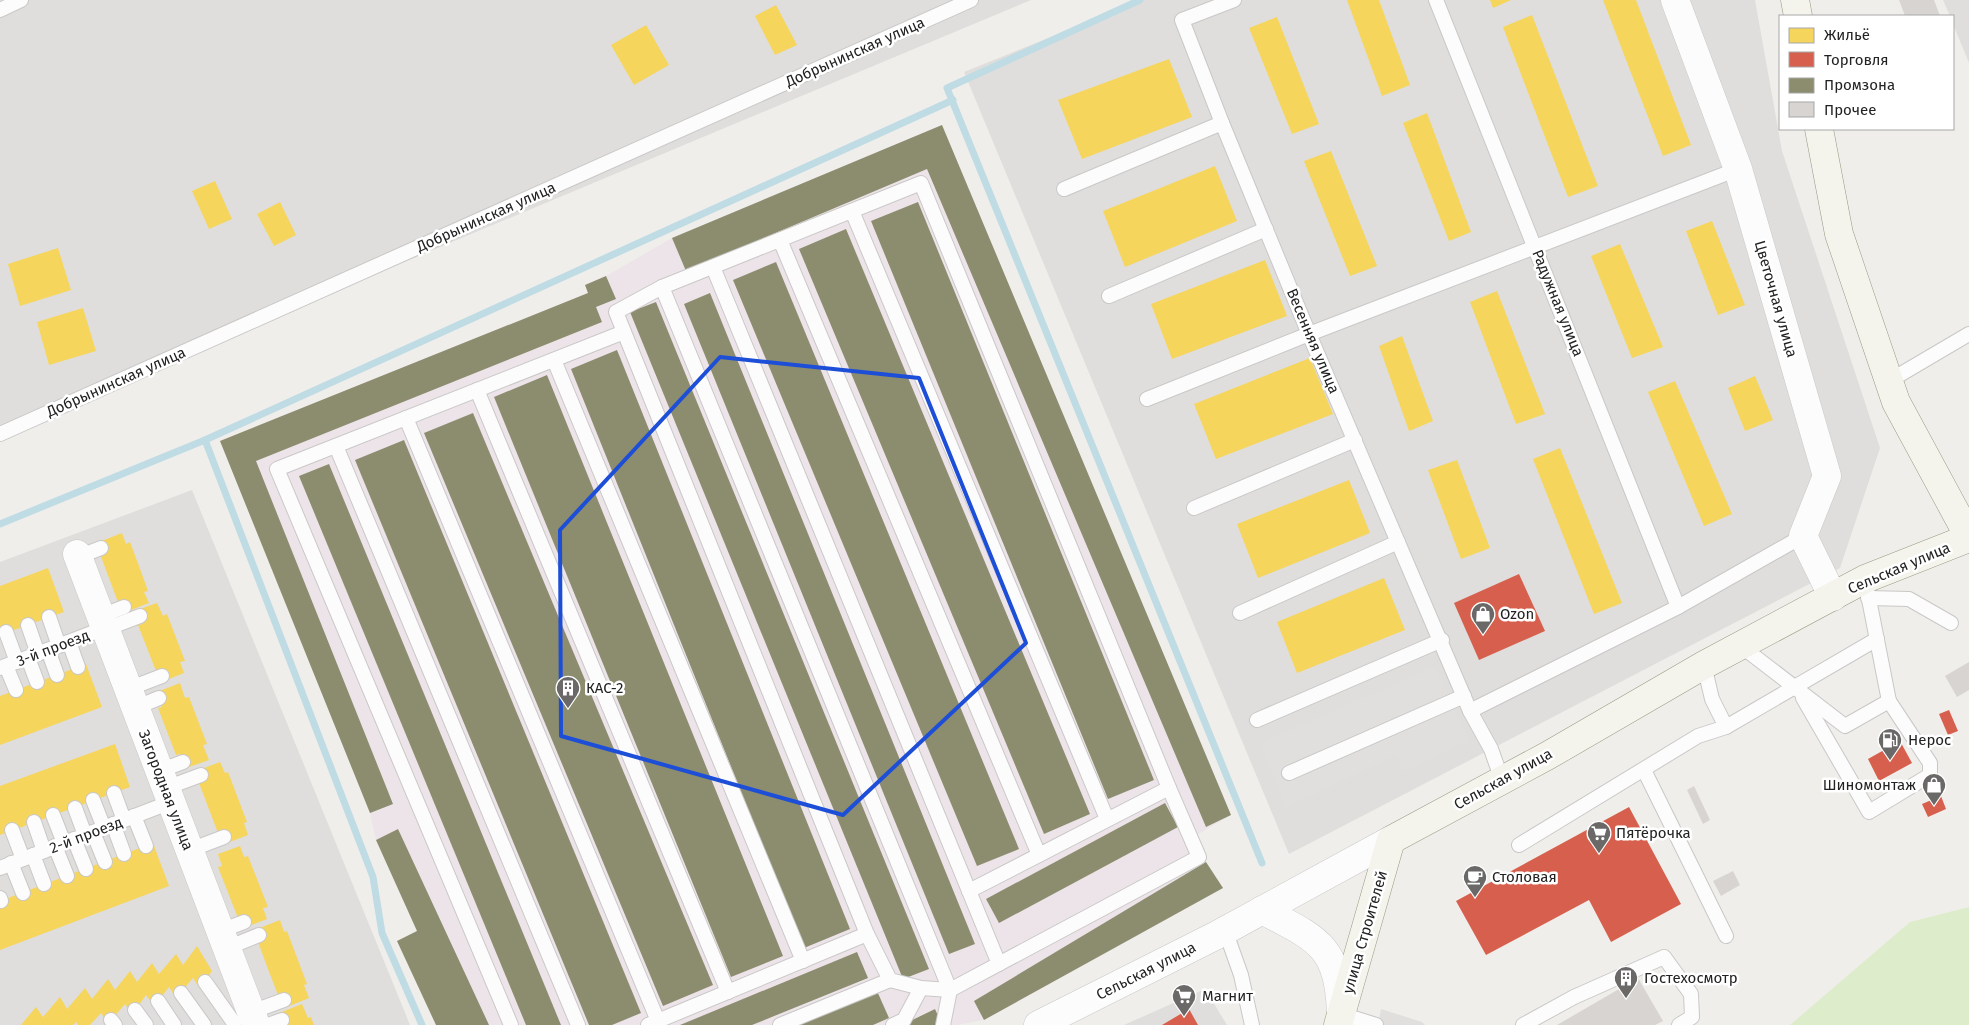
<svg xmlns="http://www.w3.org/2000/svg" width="1969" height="1025" viewBox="0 0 1969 1025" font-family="'Fira Sans',sans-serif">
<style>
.residential{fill:#dfdedc}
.industrial{fill:#ede4e9}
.grass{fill:#ddeccb}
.parking{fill:#e0dfde}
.homes{fill:#f6d55c}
.shops{fill:#d6604d}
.industry{fill:#8c8c6e}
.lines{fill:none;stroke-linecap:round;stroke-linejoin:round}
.stream{stroke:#bfdbe3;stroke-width:7}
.building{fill:#d7d4d2}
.service-casing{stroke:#c9c8c7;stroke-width:16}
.minor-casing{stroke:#c9c8c7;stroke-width:29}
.tertiary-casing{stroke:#c9c8c7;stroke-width:29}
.secondary-casing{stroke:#999a82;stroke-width:29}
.service{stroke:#fdfcfc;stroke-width:14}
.minor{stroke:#fdfcfc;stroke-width:28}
.tertiary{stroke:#fdfcfc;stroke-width:28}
.secondary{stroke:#f4f4ed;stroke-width:28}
.marked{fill:none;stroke:#1d4ed8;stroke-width:4;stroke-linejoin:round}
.labels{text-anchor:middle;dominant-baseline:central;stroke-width:5;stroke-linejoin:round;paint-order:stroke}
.street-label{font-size:15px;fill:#222;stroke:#fff}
.poi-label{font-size:15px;fill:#222;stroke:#fff;text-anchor:start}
</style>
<rect width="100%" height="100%" fill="#f0eeeb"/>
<g class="residential">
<path d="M0 0H1031L0 431Z"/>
<path d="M1143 0H1755L1782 151 1880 448 1840 568 1289 854 964 72Z"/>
<path d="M1943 0H1969V63L1953 24V16H1950Z"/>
<path d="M192 490 410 1025H0V562Z"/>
<path d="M1205 989 1227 1025H1124Z"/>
</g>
<path class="industrial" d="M942 125 1231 815 1197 835 1206 862 1223 888 984 1020 957 1025H436L397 941 417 931 376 840 370 813 220 441 588 293 585 285 606 276 672 238Z"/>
<path class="grass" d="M1969 907V1025H1790L1910 922Z"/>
<g class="parking">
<path d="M1434 667 1469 740 1404 772 1395 755 1286 808 1260 743Z"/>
<path d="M1381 1009 1422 1022 1425 1025H1378Z"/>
</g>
<g class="homes">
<path d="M1347 0H1379L1410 85 1382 96Z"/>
<path d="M1490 0H1511L1493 8Z"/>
<path d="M1603 0H1636L1691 145 1663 156Z"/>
<path d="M776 5 797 45 775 55 755 16Z"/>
<path d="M1532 15 1598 186 1568 197 1503 27Z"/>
<path d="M1277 17 1319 124 1292 134 1249 28Z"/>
<path d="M646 25 669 65 634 85 611 45Z"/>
<path d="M1169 59 1192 117 1082 159 1058 100Z"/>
<path d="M1427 113 1471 232 1449 241 1403 123Z"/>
<path d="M1331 151 1377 266 1350 276 1304 161Z"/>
<path d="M1215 166 1237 221 1125 267 1103 211Z"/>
<path d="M215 181 232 219 209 229 192 191Z"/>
<path d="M280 202 296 235 274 246 257 214Z"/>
<path d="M1712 221 1745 305 1718 315 1686 231Z"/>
<path d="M1620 244 1663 347 1632 358 1591 256Z"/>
<path d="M58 248 71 290 20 306 8 264Z"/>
<path d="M1265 260 1287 316 1172 359 1151 304Z"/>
<path d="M1497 291 1545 414 1516 424 1470 302Z"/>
<path d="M83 308 96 351 49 365 37 322Z"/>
<path d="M1402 336 1433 421 1409 431 1379 346Z"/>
<path d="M1310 358 1333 414 1216 459 1194 404Z"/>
<path d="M1755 376 1773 420 1745 431 1728 388Z"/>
<path d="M1675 381 1732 514 1704 526 1648 392Z"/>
<path d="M1560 448 1622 603 1594 614 1533 459Z"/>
<path d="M1457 460 1490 548 1461 559 1428 470Z"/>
<path d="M1349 480 1370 533 1258 578 1237 524Z"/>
<path d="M122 533 126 544 130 542 139 566 148 591 144 592 149 603 126 612 118 602 100 554 99 542Z"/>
<path d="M48 568 64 612 0 635V586Z"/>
<path d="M1384 578 1405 630 1297 673 1277 622Z"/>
<path d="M157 603 163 616 167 614 185 661 180 662 184 673 164 681 156 671 138 625 142 624 137 610Z"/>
<path d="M86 664 102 707 0 745V696Z"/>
<path d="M180 683 185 698 189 697 207 744 203 745 209 760 186 768 180 754 176 755 168 734 158 708 162 707 157 692Z"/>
<path d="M115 744 130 787 0 835V786Z"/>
<path d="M220 762 225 773 228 772 247 822 244 823 248 835 227 843 222 831 218 833 199 783 203 782 199 770Z"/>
<path d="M153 843 169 886 0 950V901Z"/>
<path d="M240 846 244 857 248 856 268 907 263 908 267 919 246 927 238 918 218 867 222 866 218 854Z"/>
<path d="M280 920 284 932 287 931 307 984 304 985 309 998 287 1007 281 993 278 995 268 969 258 942 257 929Z"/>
<path d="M197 946 212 971 200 989 193 978 176 998 169 987 154 1006 146 995 132 1015 125 1004 108 1024 101 1013 90 1025H78L76 1022 73 1025H21L36 1007 43 1017 60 997 67 1009 85 988 92 999 108 979 115 990 130 971 137 982 152 963 159 974 176 954 183 965Z"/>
<path d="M302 1004 308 1018 311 1017 314 1025H283L279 1013Z"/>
</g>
<g class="shops">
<path d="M1519 574 1545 631 1479 660 1454 603Z"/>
<path d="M1949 710 1958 731 1948 735 1939 714Z"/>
<path d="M1900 741 1912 763 1879 781 1868 759Z"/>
<path d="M1941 796 1946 809 1928 817 1922 804Z"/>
<path d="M1629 807 1681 904 1611 942 1589 900 1486 955 1456 901Z"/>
<path d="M1189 1009 1198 1025H1162Z"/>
</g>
<g class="industry">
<path d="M942 125 1231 815 1206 827 927 169 686 271 672 238Z"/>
<path d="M918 202 1154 780 1108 799 871 221Z"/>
<path d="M846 229 1090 814 1044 834 799 249Z"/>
<path d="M776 262 1019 849 977 866 733 280Z"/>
<path d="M606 276 616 299 596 307 602 322 256 461 393 804 370 813 220 441 588 293 585 285Z"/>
<path d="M710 293 975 944 949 954 684 304Z"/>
<path d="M656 302 929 969 903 979 630 312Z"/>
<path d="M617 350 850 929 804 948 571 369Z"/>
<path d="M547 375 783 956 731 977 494 397Z"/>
<path d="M473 413 713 985 663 1006 424 433Z"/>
<path d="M404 440 641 1013 612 1025H589L355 460Z"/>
<path d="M329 464 561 1025H526L299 476Z"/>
<path d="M1165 803 1178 827 999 923 986 899Z"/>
<path d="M398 829 489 1025H436L397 941 417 931 376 840Z"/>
<path d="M1206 862 1223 888 984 1020 974 1001Z"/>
<path d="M857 952 868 978 752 1025H680Z"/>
<path d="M877 991 889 1018 873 1025H796Z"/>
<path d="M935 1009 942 1025H902Z"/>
</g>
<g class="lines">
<g class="stream">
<path d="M1140 0 947 88 1262 863"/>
<path d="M205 440 373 877 382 933 422 1025"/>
<path d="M0 524 205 440 953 100"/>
</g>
</g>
<g class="building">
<path d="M1899 0H1934L1940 16H1905Z"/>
<path d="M1969 662V690L1957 697 1945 676Z"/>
<path d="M1694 786 1710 820 1703 824 1687 790Z"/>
<path d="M1733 871 1740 885 1721 896 1713 881Z"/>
<path d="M1638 978 1663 1021 1655 1025H1557Z"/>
</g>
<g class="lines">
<g class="service-casing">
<g id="service">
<path d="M1234 0 1182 20 1222 123 1309 334 1470 711 1491 749 1502 780"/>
<path d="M1436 0 1678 607"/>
<path d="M0 10 21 0"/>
<path d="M921 183 1169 788 1199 857 950 990 921 988 890 980 867 934 616 312 662 287Z"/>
<path d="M1064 189 1222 123"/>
<path d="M852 211 1107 819"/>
<path d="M780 240 1039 855"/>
<path d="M713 267 999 964"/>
<path d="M662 287 950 990 943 1025"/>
<path d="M1109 296 1266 229"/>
<path d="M554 360 803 961"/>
<path d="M1889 381 1969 334"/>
<path d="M477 390 728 992"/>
<path d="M1147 399 1309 334 1738 169"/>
<path d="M406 418 658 1021"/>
<path d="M0 434 971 0"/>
<path d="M336 446 578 1025"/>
<path d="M1194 508 1355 440"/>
<path d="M78 557 101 548"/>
<path d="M1868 598 1909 599 1951 623"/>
<path d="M1240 613 1398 542"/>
<path d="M101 616 124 607"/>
<path d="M49 617 59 646"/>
<path d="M28 625 38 654"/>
<path d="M106 629 140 616"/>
<path d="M6 632 17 662"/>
<path d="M69 642 78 667"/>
<path d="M1741 646 1845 726 1889 701 1865 579"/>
<path d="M48 650 57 675"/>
<path d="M28 658 37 682"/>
<path d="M6 666 16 690"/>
<path d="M0 668 105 628"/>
<path d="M128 689 162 676"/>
<path d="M1803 698 1869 812 1930 775V763L1889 701"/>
<path d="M135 708 159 698"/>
<path d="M1470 711 1678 607 1803 536"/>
<path d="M1257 720 1442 640"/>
<path d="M1726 727 1877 639"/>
<path d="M1644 770 1726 936"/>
<path d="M159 771 183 762"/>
<path d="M1289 773 1464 696"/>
<path d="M166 788 201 775"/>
<path d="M114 793 124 820"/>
<path d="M93 800 104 828"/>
<path d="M75 808 85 835"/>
<path d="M53 815 64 843"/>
<path d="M134 816 146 846"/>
<path d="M34 822 44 851"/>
<path d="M113 824 124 854"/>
<path d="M12 830 23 859"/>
<path d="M93 832 105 862"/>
<path d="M74 839 86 869"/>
<path d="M1519 845 1698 736 1726 727 1712 699 1704 665"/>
<path d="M55 846 67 876"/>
<path d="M190 850 224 837"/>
<path d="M33 855 44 884"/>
<path d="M11 863 23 893"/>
<path d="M0 868 171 802"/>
<path d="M969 891 1169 788"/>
<path d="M0 898 1 901"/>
<path d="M1225 930 1241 975 1252 1025"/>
<path d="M220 931 244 922"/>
<path d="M227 948 259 935"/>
<path d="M205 982 234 1023"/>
<path d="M181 993 204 1025"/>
<path d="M158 1001 174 1025"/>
<path d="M135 1010 146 1025"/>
<path d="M251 1012 284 1000"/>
<path d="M1341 1014 1376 1025"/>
<path d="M111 1020 115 1025"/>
<path d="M268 1025 282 1020"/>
<path d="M511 1025 277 469 624 332"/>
<path d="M648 1025 867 934"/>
<path d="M780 1025 890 980"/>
<path d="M893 1025 904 1020 921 988"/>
<path d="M1523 1025 1574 997 1664 957 1691 994 1692 1017 1679 1025"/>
</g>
</g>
<g class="minor-casing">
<g id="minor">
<path d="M1675 0 1738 169 1827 476 1803 536 1833 597"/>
<path d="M77 554 256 1025"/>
</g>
</g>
<g class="tertiary-casing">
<g id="tertiary">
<path d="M1262 910C1317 939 1338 945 1341 1012"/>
<path d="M1038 1025 1215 936 1391 840"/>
</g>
</g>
<g class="secondary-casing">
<g id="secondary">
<path d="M1795 0 1798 16"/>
<path d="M1819 129 1839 234 1896 402 1969 537"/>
<path d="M1338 1025 1391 840 1547 756 1704 665 1865 579 1969 538"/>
</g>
</g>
<use href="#service" class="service"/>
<use href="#minor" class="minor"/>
<use href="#tertiary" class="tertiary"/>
<use href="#secondary" class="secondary"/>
</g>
<path class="marked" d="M720 357 919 378 1026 643 843 815 561 736 560 530Z"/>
<defs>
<g id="shop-pin" transform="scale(1.25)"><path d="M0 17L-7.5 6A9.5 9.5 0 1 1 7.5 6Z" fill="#6a6968" stroke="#fff"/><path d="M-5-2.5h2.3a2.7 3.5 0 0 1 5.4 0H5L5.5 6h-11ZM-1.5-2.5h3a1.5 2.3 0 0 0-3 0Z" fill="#fff"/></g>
<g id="building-pin" transform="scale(1.25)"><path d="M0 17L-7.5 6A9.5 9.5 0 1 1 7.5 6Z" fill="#6a6968" stroke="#fff"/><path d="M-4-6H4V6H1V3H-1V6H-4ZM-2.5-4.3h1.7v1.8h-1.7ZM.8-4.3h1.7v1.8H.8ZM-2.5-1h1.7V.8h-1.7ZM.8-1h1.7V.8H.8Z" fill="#fff"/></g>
<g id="fuel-pin" transform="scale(1.25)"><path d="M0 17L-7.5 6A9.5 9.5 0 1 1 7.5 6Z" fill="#6a6968" stroke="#fff"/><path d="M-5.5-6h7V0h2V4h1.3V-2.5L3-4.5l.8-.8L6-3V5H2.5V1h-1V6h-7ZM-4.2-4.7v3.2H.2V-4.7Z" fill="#fff"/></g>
<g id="supermarket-pin" transform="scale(1.25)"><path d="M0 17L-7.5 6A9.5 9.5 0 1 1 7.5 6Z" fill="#6a6968" stroke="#fff"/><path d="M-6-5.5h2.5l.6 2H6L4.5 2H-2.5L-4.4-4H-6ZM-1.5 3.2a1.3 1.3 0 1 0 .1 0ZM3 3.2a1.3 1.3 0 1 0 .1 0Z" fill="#fff"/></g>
<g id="cafe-pin" transform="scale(1.25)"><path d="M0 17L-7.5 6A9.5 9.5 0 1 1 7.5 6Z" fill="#6a6968" stroke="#fff"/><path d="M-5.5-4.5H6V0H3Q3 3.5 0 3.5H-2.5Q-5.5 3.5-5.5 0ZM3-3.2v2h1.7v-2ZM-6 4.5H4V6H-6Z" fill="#fff"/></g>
</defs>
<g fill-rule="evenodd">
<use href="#shop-pin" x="1483" y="614"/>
<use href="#building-pin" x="568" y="688"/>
<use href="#fuel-pin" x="1890" y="740"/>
<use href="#shop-pin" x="1934" y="785"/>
<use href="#supermarket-pin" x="1599" y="833"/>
<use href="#cafe-pin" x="1475" y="877"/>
<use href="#building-pin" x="1626" y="978"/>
<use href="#supermarket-pin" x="1184" y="996"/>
</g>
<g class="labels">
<g class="street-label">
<text transform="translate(855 52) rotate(-24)">Добрынинская улица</text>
<text transform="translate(486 217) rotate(-24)">Добрынинская улица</text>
<text transform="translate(1776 299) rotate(74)">Цветочная улица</text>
<text transform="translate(1558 303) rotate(68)">Радужная улица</text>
<text transform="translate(1313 341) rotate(67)">Весенняя улица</text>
<text transform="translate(116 382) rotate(-24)">Добрынинская улица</text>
<text transform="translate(1899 568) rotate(-23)">Сельская улица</text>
<text transform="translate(53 648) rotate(-21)">3-й проезд</text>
<text transform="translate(1503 779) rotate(-29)">Сельская улица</text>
<text transform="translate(166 790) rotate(69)">Загородная улица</text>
<text transform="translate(86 835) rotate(-21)">2-й проезд</text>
<text transform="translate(1365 932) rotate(-74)">улица Строителей</text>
<text transform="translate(1146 971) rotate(-27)">Сельская улица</text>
</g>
<g class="poi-label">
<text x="1500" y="614">Ozon</text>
<text x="586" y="688">КАС-2</text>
<text x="1908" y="740">Нерос</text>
<text x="1916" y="785" text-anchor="end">Шиномонтаж</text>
<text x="1616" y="833">Пятёрочка</text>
<text x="1492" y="877">Столовая</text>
<text x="1644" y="978">Гостехосмотр</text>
<text x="1202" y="996">Магнит</text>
</g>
</g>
<rect x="1779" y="15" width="175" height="115" fill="#ffffff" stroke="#a7a7a7"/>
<rect x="1789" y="28" width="25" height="15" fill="#f6d55c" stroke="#a7a7a7"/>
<text x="1824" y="40" font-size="15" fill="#222222">Жильё</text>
<rect x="1789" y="52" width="25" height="15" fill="#d6604d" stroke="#a7a7a7"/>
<text x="1824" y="65" font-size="15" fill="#222222">Торговля</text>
<rect x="1789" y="78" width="25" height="15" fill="#8c8c6e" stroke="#a7a7a7"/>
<text x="1824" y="90" font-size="15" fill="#222222">Промзона</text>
<rect x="1789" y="102" width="25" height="15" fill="#d7d4d2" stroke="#a7a7a7"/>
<text x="1824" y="115" font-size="15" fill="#222222">Прочее</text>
</svg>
